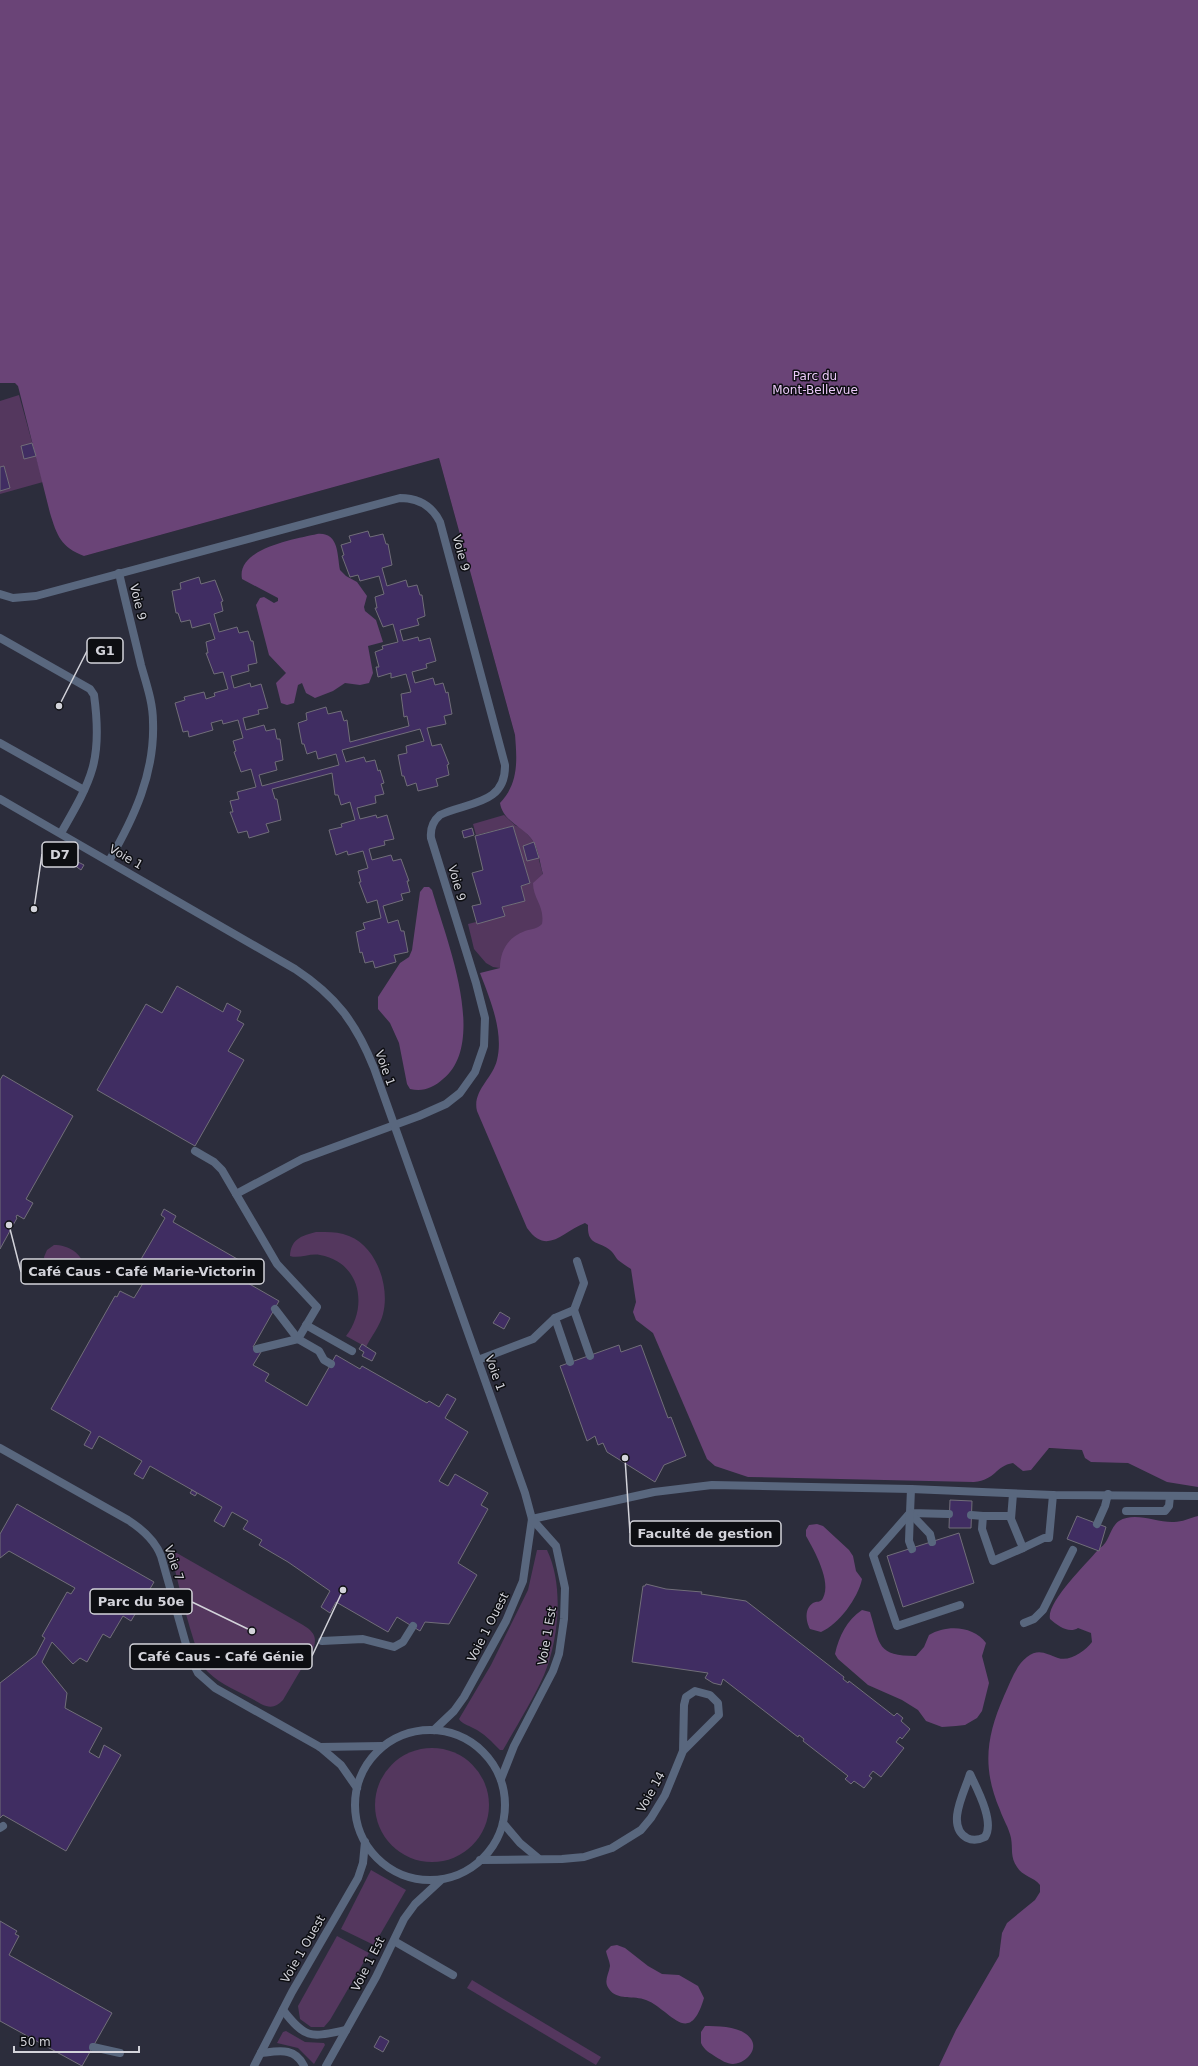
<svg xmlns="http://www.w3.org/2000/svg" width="1198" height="2066" viewBox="0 0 1198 2066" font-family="'DejaVu Sans',sans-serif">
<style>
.built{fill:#2c2d3c}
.green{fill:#54375e}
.forest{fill:#6a4477}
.building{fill:#402d62;stroke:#716e79}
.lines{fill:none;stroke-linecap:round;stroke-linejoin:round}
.lane{stroke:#59677e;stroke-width:8}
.labels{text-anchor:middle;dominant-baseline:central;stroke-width:3;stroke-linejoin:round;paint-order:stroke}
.park-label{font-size:12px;fill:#ebc9f8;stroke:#0d0e12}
.street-label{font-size:12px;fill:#d3d3da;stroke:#0d0e12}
.leader{fill:none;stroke:#d3d3da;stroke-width:1.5}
.callout-dot{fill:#d3d3da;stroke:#0d0e12;stroke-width:1.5}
.callout{fill:#0d0e12;stroke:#d3d3da;stroke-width:1.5}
.callout-label{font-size:13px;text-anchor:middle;font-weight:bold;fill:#d3d3da}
</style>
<rect width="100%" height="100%" fill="#23242e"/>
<path class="built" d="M0 252 84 556 439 458 707 1436 1198 1454V2066H0Z"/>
<g class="green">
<path d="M19 395 43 482 0 494V491L10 488 4 466 0 467V401Z"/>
<path d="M504 815 516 826 521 827 534 842 564 951 500 968 493 967 486 963 474 949 468 924 476 922 477 924 504 916 502 907 525 901 521 886 530 883 513 826 476 835 473 824Z"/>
<path d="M316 1232C327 1232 338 1231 349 1236 377 1247 390 1287 383 1314 380 1326 371 1337 366 1347L346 1336C369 1306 360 1262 320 1255 310 1253 299 1259 290 1256 291 1239 301 1236 316 1232Z"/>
<path d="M54 1245C68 1245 82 1253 84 1267 79 1292 46 1275 44 1257L47 1250Z"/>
<path d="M537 1550H547C564 1585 559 1639 544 1675 533 1700 517 1725 503 1750H500C492 1742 484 1733 473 1728 468 1725 462 1724 459 1719L491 1665 528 1590Z"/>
<path d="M175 1552 303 1625C313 1631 318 1637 313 1649L283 1700C276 1707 271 1709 261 1704 245 1694 222 1686 208 1672 195 1658 178 1581 172 1558Z"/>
<circle cx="432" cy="1805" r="57"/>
<path d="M371 1870 406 1890 374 1945 341 1929Z"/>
<path d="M337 1936 369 1953 330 2020 324 2027H311L300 2019 298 2006Z"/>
<path d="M472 1980 601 2057 596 2065 467 1988Z"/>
<path d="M286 2031 305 2042 324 2043 325 2045 314 2064 298 2048 277 2043 283 2032Z"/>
</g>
<g class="forest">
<path d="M0 0H1198V1487L1167 1482 1128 1463 1091 1462 1085 1458 1082 1450 1049 1448 1031 1470 1023 1471 1013 1463C995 1466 996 1480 974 1482L748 1477 715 1466 707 1459 653 1333 636 1320 633 1312 636 1302 631 1269C626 1266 622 1263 618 1260 615 1257 614 1253 610 1250 599 1241 587 1246 588 1225L585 1223C562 1232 547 1256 527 1228L477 1111C472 1091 493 1078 497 1060 504 1032 490 999 480 973L500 968C500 951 508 937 525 931 531 929 537 929 542 924 545 906 533 899 533 883L543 874C540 865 539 850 533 841 523 826 503 822 500 803 519 783 517 760 515 735L439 458 84 556C61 547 57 536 50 513L18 386 15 383H0Z"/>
<path d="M317 534C339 532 337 554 340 570L346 576 357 582 367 596 364 607 365 611 376 620 383 642 368 646 373 673 369 683 360 685 345 683 333 691 315 698 306 693 302 683 298 685 294 703 287 705 281 703 276 683 286 673 269 655 256 605 260 598 264 597 274 603 278 601V598L242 579C236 548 296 539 317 534Z"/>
<path d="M424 887H429L432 890C445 936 489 1042 443 1079 433 1088 423 1092 410 1089L407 1084 399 1043 390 1023 378 1009V997L400 963 409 957 412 950 420 892Z"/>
<path d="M1198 1516V2066H939L956 2030 999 1956 1002 1933 1007 1923 1035 1900 1040 1892V1885C1034 1877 1022 1876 1017 1867 1010 1857 1013 1849 1011 1838 1009 1828 1003 1819 1000 1810 982 1768 986 1737 1004 1696 1010 1683 1016 1665 1027 1657 1039 1648 1046 1654 1058 1658 1070 1662 1085 1651 1092 1642L1091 1633 1078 1628C1069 1634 1058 1626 1050 1619 1046 1603 1086 1564 1097 1551H1099L1100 1548C1110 1542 1109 1528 1119 1521 1135 1511 1157 1523 1174 1522 1182 1522 1190 1518 1198 1516Z"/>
<path d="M817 1524 823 1526 849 1550 853 1556 856 1571 862 1579C858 1598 839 1624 821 1632L810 1629C806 1621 804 1609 813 1603 816 1601 821 1603 823 1598 832 1582 814 1550 806 1536V1530L809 1525Z"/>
<path d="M862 1610 870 1612C880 1645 877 1656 916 1656L924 1647 929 1635C947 1624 974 1626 986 1643L982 1656 989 1683 982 1711 977 1718 965 1725 956 1726 942 1727 926 1721 918 1710 902 1700 868 1685 838 1659 835 1654C839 1636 847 1620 862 1610Z"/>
<path d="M617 1945 625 1948 648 1966 662 1974 679 1975 698 1986 704 1998C689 2049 670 2009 646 2000 634 1995 617 2001 609 1989 603 1981 609 1974 610 1966 610 1962 607 1956 606 1951L611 1946Z"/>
<path d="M705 2026C719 2026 742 2026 751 2039 759 2051 744 2064 733 2064 727 2064 721 2060 716 2057 710 2053 704 2050 701 2043V2032Z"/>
</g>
<g class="building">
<path d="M32 443 36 456 24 459 21 446Z"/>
<path d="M4 466 10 488 0 491V467Z"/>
<path d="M368 531 370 537 383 534 386 544H388L392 565 382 568 387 586 406 580 408 587 417 585 420 595H422L425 616 417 619 419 625 400 630 403 641 418 637 419 641 430 638 436 661 426 664 427 668 412 672 415 683 433 678 435 685 443 683 446 693 448 692 452 714 444 716 446 724 427 728 432 746 441 744 449 764 447 765 449 775 436 779 438 786 418 791 416 783 407 786 404 776H402L398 755 407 753 406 746 424 741 420 729 342 750 346 762 364 757 366 762 375 760 378 771 380 770 384 783 381 784 384 794 375 796 376 803 357 808 360 819 376 815 377 818 387 815 394 839 384 841 385 845 369 849 372 860 391 855 393 861 401 859 409 881H407L410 892 401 894 403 900 383 906 388 923 398 920 401 931H404L408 952 394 955 396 962 375 968 373 961 365 963 362 952 360 953 356 932 365 929 363 923 381 918 377 900 367 903 359 882H361L358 871 368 868 363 851 348 855 347 851 336 855 329 830 342 827 341 824 355 820 350 802 341 805 338 795H335L332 773 272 789 275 799H277L281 820 266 824 269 832 249 838 247 831 238 833 230 812H233L230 801 239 799 237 792 256 787 251 769 241 772 234 752 236 751 233 741 243 738 238 720 223 724 222 720 211 723 213 730 189 737 188 731 183 732 175 703 185 700 184 697 204 692 206 699 215 696 214 693 228 689 223 672 214 674 206 653H208L206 642 215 639 210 623 192 628 190 620 181 622 178 613H176L172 591 181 589 180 583 199 577 201 584 215 580 223 601 221 602 223 611 214 614 219 632 237 627 239 633 248 631 251 641H253L257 663 248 665 249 671 231 676 234 688 250 683 251 687 261 684 268 708 258 710 259 714 243 718 246 730 264 725 266 731 275 729 277 739H280L283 760 275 762 277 770 259 775 262 786 339 765 336 754 318 759 316 751 307 754 304 744H302L298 723 307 720 306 713 326 707 328 714 341 711 344 721 347 720 350 742 409 726 407 716 404 717 401 694 411 692 406 674 391 678V673L378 677 376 667H379L375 652 383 649 382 646 398 642 393 624 383 627 375 608H377L375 597 384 594 379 576 360 581 358 575 350 577 342 556 344 555 341 545 351 542 349 536Z"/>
<path d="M513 826 530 883 521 886 525 901 502 907 505 916 477 924 472 906 481 904 472 873 483 870 475 836Z"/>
<path d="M472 828 474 835 464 838 462 831Z"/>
<path d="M534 842 539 858 527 861 523 846Z"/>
<path d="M76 861 84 865 81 870 74 865Z"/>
<path d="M177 986 223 1012 227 1003 241 1011 237 1020 244 1024 228 1051 244 1060 195 1146 97 1090 146 1004 162 1013Z"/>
<path d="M3 1075 73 1116 26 1199 33 1203 24 1219 17 1215 16 1217 17 1218 0 1249V1080Z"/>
<path d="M164 1209 176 1216 173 1222 239 1260 232 1274 279 1301 253 1347 261 1352 253 1365 269 1374 265 1381 307 1406 336 1355 360 1369 362 1366 427 1403 429 1401 439 1407 447 1394 456 1399 445 1418 468 1432 439 1481 448 1486 455 1474 488 1493 481 1505 488 1509 458 1563 477 1575 449 1624 425 1622 420 1631 397 1617 388 1632 336 1602 330 1613 321 1607 330 1591 288 1562 259 1545 262 1540 243 1529 248 1521 232 1512 224 1527 214 1521 222 1507 150 1466 143 1479 134 1474 142 1461 99 1436 92 1449 84 1445 91 1432 51 1409 115 1296 117 1297 120 1291 134 1298 145 1280 133 1273 165 1218 161 1215Z"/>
<path d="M500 1312 510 1318 504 1329 493 1323Z"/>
<path d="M362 1344 376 1353 372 1361 362 1356 364 1352 359 1349Z"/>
<path d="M619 1345 621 1352 641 1345 668 1418 671 1417 686 1456 664 1465 655 1482 607 1452 603 1443 598 1445 595 1436 587 1441 560 1366Z"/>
<path d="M192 1490 197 1493 195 1496 190 1493Z"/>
<path d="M950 1500 972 1501 971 1528H949Z"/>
<path d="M17 1504 154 1582 131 1621 123 1616 110 1638 103 1634 87 1662 80 1658 73 1664 52 1642 42 1662 67 1693 65 1708 102 1728 89 1752 99 1758 104 1745 121 1755 66 1851 3 1815 0 1818V1683L36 1655 45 1638 42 1636 67 1592 71 1594 75 1588 9 1551 0 1558V1534Z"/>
<path d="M1077 1516 1106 1527 1099 1551 1067 1539Z"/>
<path d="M959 1533 974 1583 903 1607 887 1556Z"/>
<path d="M646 1584 666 1589 702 1592 701 1594 746 1601 844 1677 843 1679 848 1683 849 1681 894 1716 897 1713 903 1718 901 1721 910 1729 902 1739 900 1737 896 1742 904 1748 881 1777 873 1771 869 1776 872 1778 864 1788 854 1781 851 1784 845 1779 848 1776 803 1741 804 1739 799 1735 798 1737 723 1679 721 1685 713 1683 705 1678 708 1673 632 1662 643 1586H645Z"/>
<path d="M0 1921 17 1931 15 1934 19 1936 9 1955 112 2013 82 2066 0 2021Z"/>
<path d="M380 2036 389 2041 383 2052 374 2047Z"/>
</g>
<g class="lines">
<g class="lane">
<path d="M0 594 13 598 36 596 400 498C418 498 432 506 440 522L505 765C506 805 467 802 440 815 433 821 430 828 431 838L476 983 485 1018 484 1046 475 1072 460 1093 446 1104 419 1116 302 1159 236 1194"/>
<path d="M0 638 90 689 94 695C103 760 92 779 61 833"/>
<path d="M0 743 84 790"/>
<path d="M0 799 295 969C336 996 356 1023 374 1068L525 1493 532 1519 523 1581 506 1621 464 1697 454 1711 434 1730"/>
<path d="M109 861C134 818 155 773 153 722 153 702 146 683 141 665 134 635 126 604 119 573"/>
<path d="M195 1151 214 1162 222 1170 277 1264 317 1307 298 1339 257 1349"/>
<path d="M275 1309 298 1339 319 1351 324 1360 331 1364"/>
<path d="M574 1310 584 1283 577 1261"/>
<path d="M555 1318 570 1362"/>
<path d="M306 1325 352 1351"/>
<path d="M478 1360 533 1339 555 1318 574 1310 590 1356"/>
<path d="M0 1448 128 1520C142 1529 155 1540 161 1556L189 1655 198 1673 215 1688 320 1747 341 1765 357 1788"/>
<path d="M911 1489 910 1513 949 1514"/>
<path d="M1126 1511H1165L1169 1506 1170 1496"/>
<path d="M910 1513 873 1555 897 1626 960 1605"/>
<path d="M910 1513 930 1534 932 1542"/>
<path d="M910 1513 909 1541 912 1549"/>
<path d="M971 1515 983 1516"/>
<path d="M1011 1516H983L982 1529 993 1561 1023 1548 1011 1519 1013 1494"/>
<path d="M532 1519 654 1492 712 1485 911 1489 1053 1495 1198 1496"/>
<path d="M1097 1524 1105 1506 1108 1494"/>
<path d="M1023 1548 1044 1538H1049L1053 1495"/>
<path d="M1024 1623 1034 1619 1043 1610 1073 1550"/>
<path d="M322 1641 363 1639 394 1647 403 1642 413 1626"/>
<circle cx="430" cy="1805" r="75"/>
<path d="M320 1747 382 1746"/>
<path d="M970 1774C977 1789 995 1822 985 1837 979 1840 973 1841 967 1838 945 1826 965 1791 970 1774Z"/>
<path d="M501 1779 514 1746 553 1671 559 1654 564 1619 565 1588 556 1546 532 1519"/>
<path d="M503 1823 520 1843 538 1858"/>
<path d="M0 1828 3 1826"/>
<path d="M480 1860 562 1859 584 1857 612 1848 641 1830 651 1818 665 1795 683 1751 684 1705 686 1697 695 1691 710 1695 718 1703 719 1715 683 1751"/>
<path d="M394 1941 453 1975"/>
<path d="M283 2010C306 2040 311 2037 346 2030"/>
<path d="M93 2047 120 2053"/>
<path d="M261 2053C279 2051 295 2047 304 2066"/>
<path d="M254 2066 292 1992 358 1878 363 1863 365 1842"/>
<path d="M326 2066 376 1977 404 1919 415 1904 441 1880"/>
</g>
</g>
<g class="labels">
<g class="park-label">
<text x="815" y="376">Parc du<tspan x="815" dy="14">Mont-Bellevue</tspan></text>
</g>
<g class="street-label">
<text transform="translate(461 553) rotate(75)">Voie 9</text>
<text transform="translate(138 602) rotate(76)">Voie 9</text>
<text transform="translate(126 857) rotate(30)">Voie 1</text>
<text transform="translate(457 883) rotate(74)">Voie 9</text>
<text transform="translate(385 1068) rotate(70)">Voie 1</text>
<text transform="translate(495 1373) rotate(70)">Voie 1</text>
<text transform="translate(174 1563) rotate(71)">Voie 7</text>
<text transform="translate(488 1627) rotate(-63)">Voie 1 Ouest</text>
<text transform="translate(547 1636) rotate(-80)">Voie 1 Est</text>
<text transform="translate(651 1792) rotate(-61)">Voie 14</text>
<text transform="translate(303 1949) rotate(-60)">Voie 1 Ouest</text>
<text transform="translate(368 1964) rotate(-63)">Voie 1 Est</text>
</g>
</g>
<path class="leader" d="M59 706L87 651M34 909L42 854M9 1225L21 1272M625 1458L630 1533M252 1631L192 1602M343 1590L312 1656"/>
<g class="callout-dot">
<circle cx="59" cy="706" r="4"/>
<circle cx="34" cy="909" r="4"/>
<circle cx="9" cy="1225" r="4"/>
<circle cx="625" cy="1458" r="4"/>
<circle cx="252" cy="1631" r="4"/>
<circle cx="343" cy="1590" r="4"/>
</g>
<g class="callout">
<rect x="87" y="638" width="36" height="25" rx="4"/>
<rect x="42" y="842" width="36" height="25" rx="4"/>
<rect x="21" y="1259" width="243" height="25" rx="4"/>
<rect x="630" y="1521" width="151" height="25" rx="4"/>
<rect x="90" y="1589" width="102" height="25" rx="4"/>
<rect x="130" y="1644" width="182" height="25" rx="4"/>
</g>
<g class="callout-label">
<text x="105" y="655">G1</text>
<text x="60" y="859">D7</text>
<text x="142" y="1276">Café Caus - Café Marie-Victorin</text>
<text x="705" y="1538">Faculté de gestion</text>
<text x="141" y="1606">Parc du 50e</text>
<text x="221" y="1661">Café Caus - Café Génie</text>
</g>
<path d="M14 2046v6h125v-6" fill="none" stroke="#d3d3da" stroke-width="2"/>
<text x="20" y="2046" font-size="12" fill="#d3d3da" stroke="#0d0e12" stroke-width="3" paint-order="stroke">50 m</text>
</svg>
